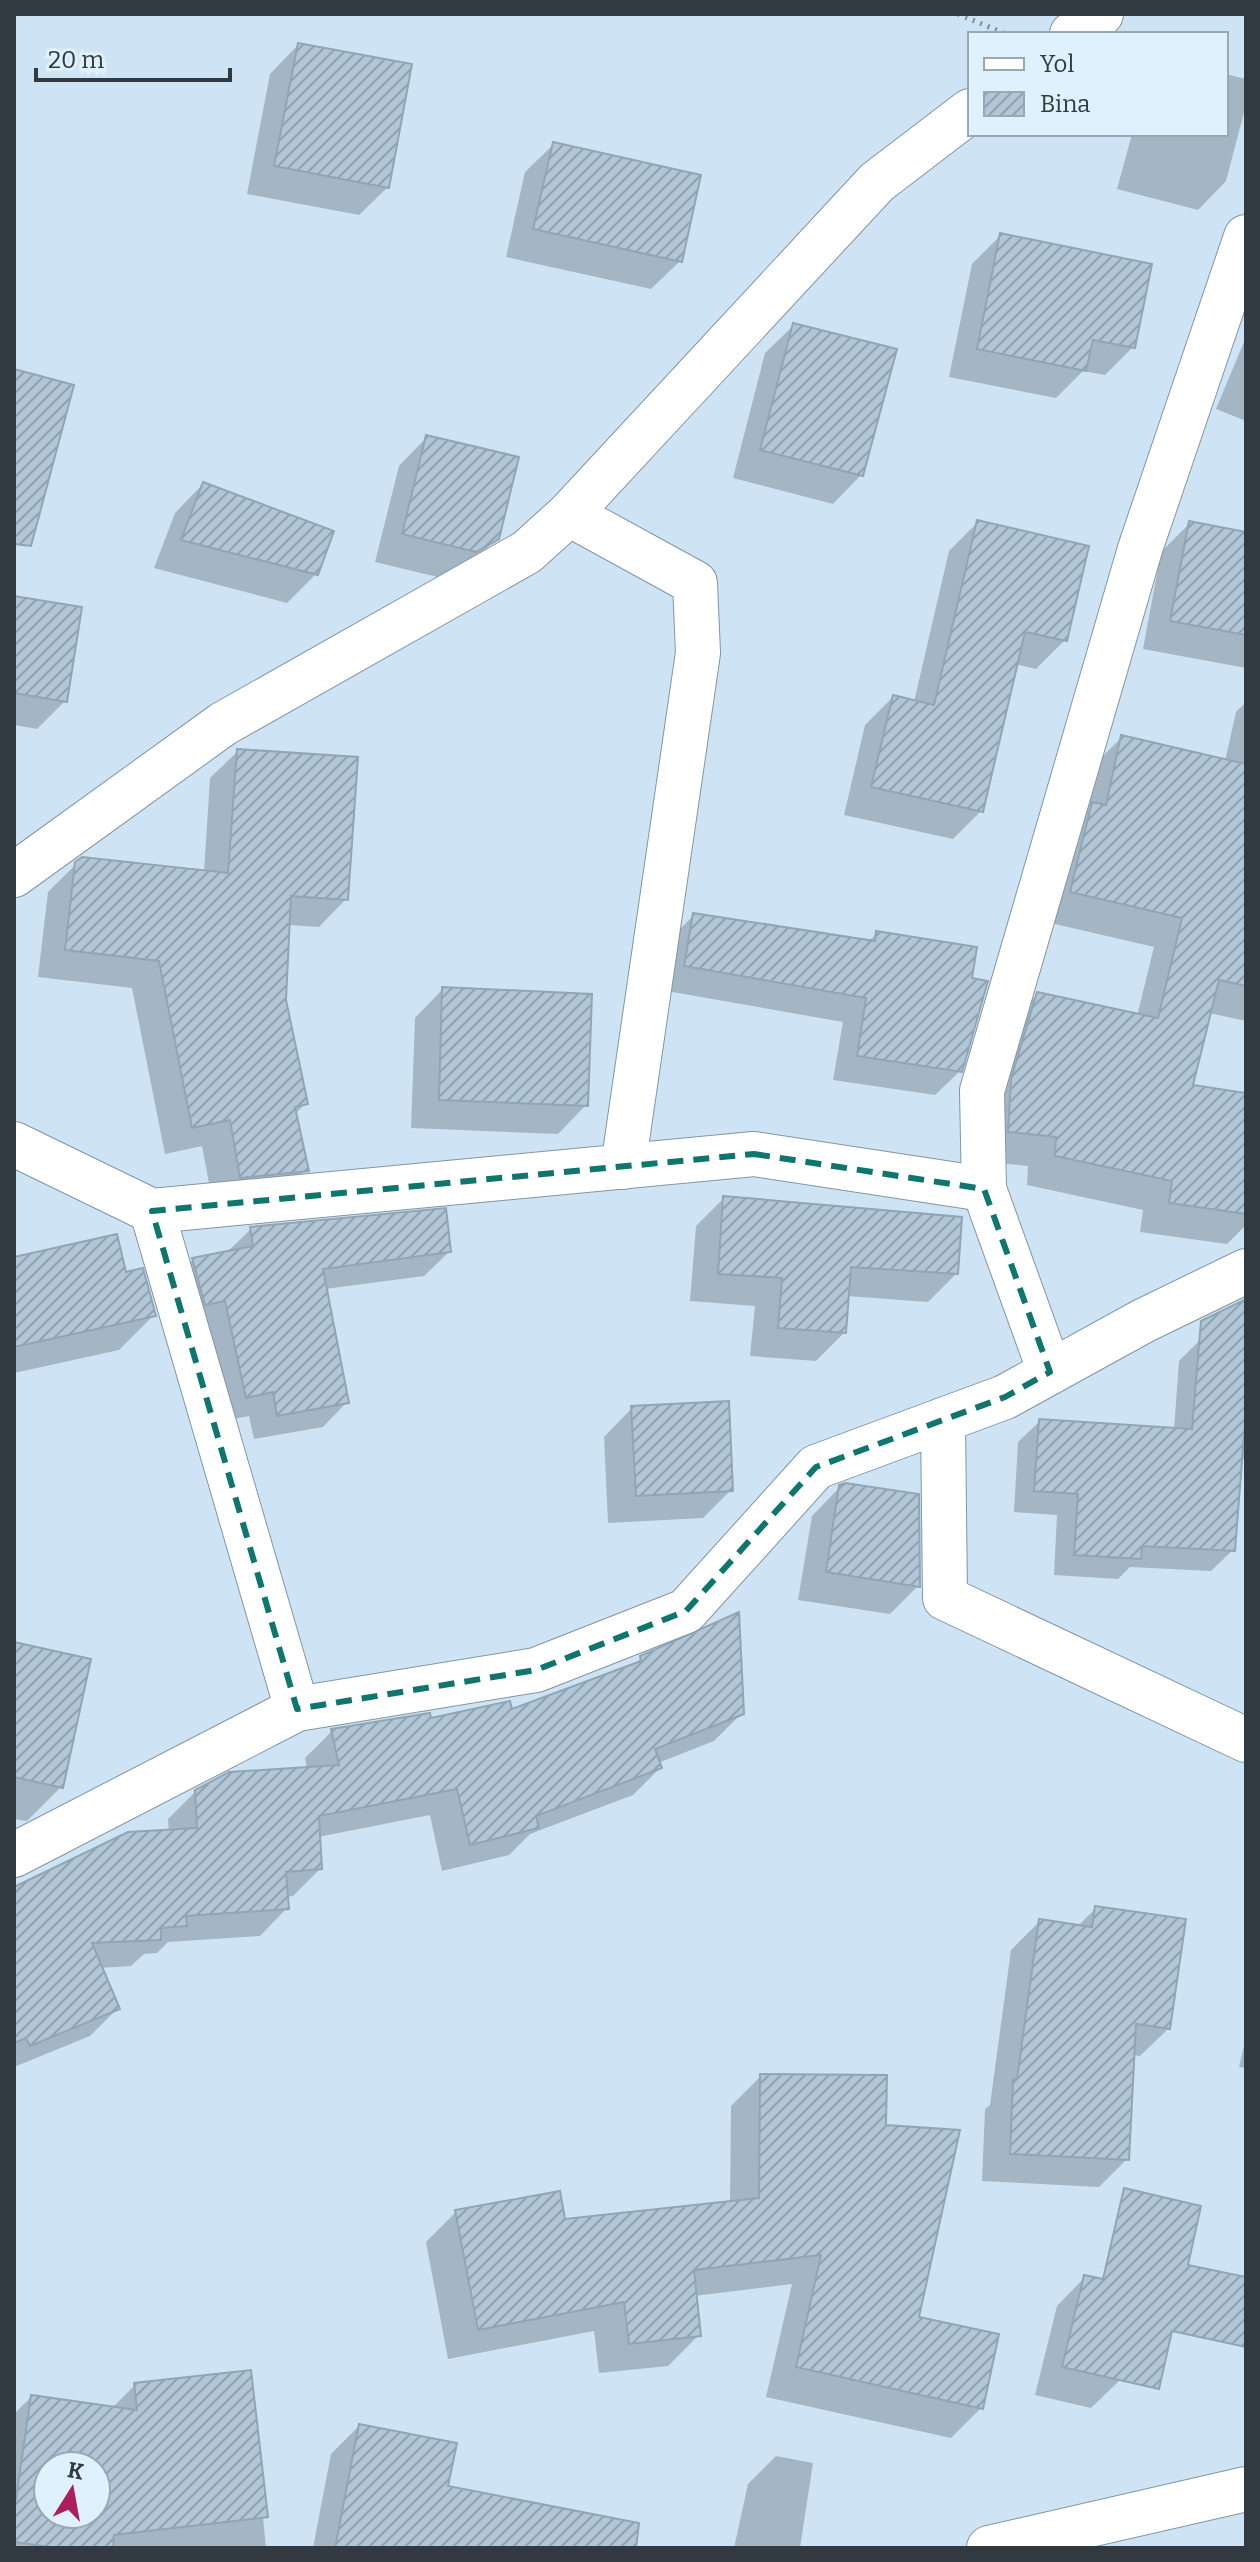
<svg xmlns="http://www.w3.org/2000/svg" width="1260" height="2562" viewBox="0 0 1260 2562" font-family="Bitter,serif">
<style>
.shadow{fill:#0003;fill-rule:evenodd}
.building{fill:url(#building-hatch);stroke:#91a6b5;stroke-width:2;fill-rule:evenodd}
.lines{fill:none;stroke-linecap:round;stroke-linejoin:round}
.minor-casing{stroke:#8196a4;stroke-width:46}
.path{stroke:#7e8d99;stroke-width:5;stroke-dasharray:2 6;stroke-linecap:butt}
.minor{stroke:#fff;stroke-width:44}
.marked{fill:none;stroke:#0f766e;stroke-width:6;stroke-dasharray:16 10;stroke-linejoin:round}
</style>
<defs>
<pattern id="building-hatch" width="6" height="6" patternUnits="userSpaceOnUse" patternTransform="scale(2)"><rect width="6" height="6" fill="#b1c6d6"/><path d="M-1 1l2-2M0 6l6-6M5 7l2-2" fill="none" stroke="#91a2af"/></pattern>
</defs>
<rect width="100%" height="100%" fill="#cee4f4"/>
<g class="shadow">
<path d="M298 45 388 187 359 215 247 194 270 74Z"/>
<path d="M1226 74 1246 79V105L1226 181 1198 210 1117 189 1132 134H1226Z"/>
<path d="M554 144 680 261 651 289 506 257 525 172Z"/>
<path d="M1001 235 1133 347 1105 375 1083 371 1056 398 949 377 972 264Z"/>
<path d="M794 325 861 475 833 504 733 478 765 353Z"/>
<path d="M1246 337V421L1216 409Z"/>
<path d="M427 437 497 538 468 567 446 579 375 562 399 466Z"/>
<path d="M203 484 316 574 287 603 154 568 175 513Z"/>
<path d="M978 522 1065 640 1036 669 1015 664 981 811 953 839 844 815 865 725 893 697 914 702 949 551Z"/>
<path d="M1190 523 1246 534V668L1143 649 1161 552Z"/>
<path d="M14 598 65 701 37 729 14 725Z"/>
<path d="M1246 702V1021L1209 1013 1191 1087 1246 1095V1225L1227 1244 1140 1232 1143 1210 1027 1185 1028 1166 979 1161 1008 1023 1038 994 1137 1016 1154 947 1042 921 1092 767 1122 737 1225 761 1236 712Z"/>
<path d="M238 751 346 899 319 927 288 925 284 1000 305 1104 295 1114 306 1170 279 1198 213 1204 202 1146 165 1154 132 988 38 977 48 892 76 864 204 872 210 778Z"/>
<path d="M694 915 868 942 877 933 970 979 960 1071 935 1095 833 1080 843 1022 661 990 670 939Z"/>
<path d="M443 989 586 1105 558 1134 411 1128 415 1018Z"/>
<path d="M724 1198 956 1274 928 1302 847 1296 844 1333 816 1361 750 1356 755 1306 690 1301 696 1226Z"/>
<path d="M251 1229 449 1252 424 1276 325 1289 347 1402 323 1427 254 1439 249 1416 222 1421 169 1284 193 1260 226 1253Z"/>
<path d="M14 1259 124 1274 154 1315 119 1350 14 1373Z"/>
<path d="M1200 1340 1246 1344V1459H1241L1233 1550 1211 1571 1130 1567 1118 1579 1054 1575 1057 1515 1014 1512 1018 1442 1040 1421 1174 1430 1179 1361Z"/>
<path d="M632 1408 731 1490 703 1518 608 1523 604 1437Z"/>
<path d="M840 1487 918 1586 890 1614 798 1600 812 1516Z"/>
<path d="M14 1644 61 1787 27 1821 14 1819Z"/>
<path d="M641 1658 742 1713 714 1741 658 1763 660 1768 633 1795 530 1834 509 1855 442 1871 430 1815 318 1837 320 1869 293 1896 286 1897 287 1908 260 1936 168 1942 157 1953 144 1954 131 1966 100 1968 117 2009 90 2036 14 2067V1890L169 1832 168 1819 196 1791 307 1769 305 1758 332 1731 510 1712 633 1666Z"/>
<path d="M1096 1908 1169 2028 1140 2056 1132 2055 1127 2159 1099 2187 982 2181 985 2109 990 2105 1011 1950 1040 1921 1077 1927Z"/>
<path d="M1246 2037V2068L1239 2067Z"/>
<path d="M761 2076 884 2127 917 2318 981 2408 951 2438 766 2397 792 2284 694 2296 699 2335 668 2366 599 2373 594 2331 448 2359 426 2242 456 2212 563 2221 730 2203 731 2106Z"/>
<path d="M1085 2277 1120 2380 1091 2408 1035 2395 1057 2306Z"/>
<path d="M249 2372 266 2548H14V2414L31 2397 112 2408 135 2385ZM48 2466H96V2514H48Z"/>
<path d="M359 2426 446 2487 541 2548H313L331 2454Z"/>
<path d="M776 2456 813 2463 800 2548H734L748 2484Z"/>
</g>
<g class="building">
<path d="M298 43 412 64 389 188 274 166Z"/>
<path d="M553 142 701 175 682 262 533 229Z"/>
<path d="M1000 233 1152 264 1135 348 1093 340 1086 371 977 349Z"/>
<path d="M793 323 897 349 863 476 760 450Z"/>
<path d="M14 369 74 385 31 546 14 544Z"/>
<path d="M426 435 519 457 499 539 476 552 402 534Z"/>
<path d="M203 482 334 531 318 575 181 540Z"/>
<path d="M977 520 1089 546 1067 641 1025 632 983 812 871 787 893 695 934 705Z"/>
<path d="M1189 521 1246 532V635L1170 621Z"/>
<path d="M14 596 82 607 67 702 14 693Z"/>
<path d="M1121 735 1246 764V986L1219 980 1193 1085 1246 1093V1214L1169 1203 1172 1181 1055 1156 1056 1137 1008 1132 1011 1079 1037 992 1158 1018 1182 918 1070 892 1092 802 1106 805Z"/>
<path d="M237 749 358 757 348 900 291 896 286 1000 308 1104 295 1107 309 1171 240 1178 230 1120 192 1128 159 961 65 950 75 862 82 857 228 873Z"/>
<path d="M693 913 875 941 876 931 977 947 972 978 988 981 962 1072 857 1056 866 998 684 966Z"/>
<path d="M442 987 592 994 588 1106 439 1100Z"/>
<path d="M723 1196 962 1217 958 1274 851 1267 846 1333 778 1328 782 1278 718 1274Z"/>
<path d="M446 1208 451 1252 323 1269 349 1403 277 1416 273 1392 246 1398 225 1301 205 1305 192 1258 253 1246 250 1227Z"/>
<path d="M117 1234 126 1272 143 1268 156 1316 14 1347V1257Z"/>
<path d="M1246 1299V1409L1235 1551 1142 1546 1141 1559 1074 1555 1078 1494 1034 1491 1039 1419 1192 1429 1201 1321Z"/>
<path d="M729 1401 733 1491 636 1496 631 1406Z"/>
<path d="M845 1483 919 1494 920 1587 826 1572 839 1485Z"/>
<path d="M739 1612 744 1714 655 1749 662 1768 536 1816 539 1828 470 1845 457 1789 319 1816 322 1869 286 1872 289 1909 186 1916 187 1926 161 1928V1940L92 1943 120 2009 30 2046 26 2038 14 2043V1887L128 1832 197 1828 195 1790 229 1772 339 1765 331 1729 430 1713 431 1718 510 1701 512 1709 641 1661 640 1656Z"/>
<path d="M14 1642 91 1659 63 1788 14 1777Z"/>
<path d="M1095 1906 1186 1919 1170 2029 1136 2024 1129 2160 1010 2154 1013 2079H1017L1039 1919 1092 1927Z"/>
<path d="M760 2074 887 2075 886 2125 960 2130 919 2317 999 2334 983 2409 796 2367 821 2255 694 2270 701 2336 629 2344 624 2302 478 2330 455 2210 560 2191 565 2219 759 2198Z"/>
<path d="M1124 2188 1201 2206 1188 2265 1246 2277V2347L1172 2331 1159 2389 1062 2367 1084 2275 1103 2279Z"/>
<path d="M251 2370 268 2517 114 2535 113 2548H56L14 2542V2513L31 2395 137 2410 134 2383ZM48 2466H96V2514H48Z"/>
<path d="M359 2424 457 2443 448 2486 639 2523 636 2548H335Z"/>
</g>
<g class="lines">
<g class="minor-casing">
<g id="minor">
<path d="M1072 34 1101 14"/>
<path d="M569 514 695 583 698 653 623 1167"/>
<path d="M14 875 223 724 527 552 569 514 877 182 970 111"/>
<path d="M14 1144 152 1211 754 1154 984 1189"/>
<path d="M152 1211 297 1709"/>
<path d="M1050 1372 984 1189 982 1091 1140 549 1246 237"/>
<path d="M943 1420 945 1598 1246 1740"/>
<path d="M14 1855 297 1709 536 1670 686 1611 816 1467 1005 1397 1143 1321 1246 1271"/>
<path d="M989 2548 1246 2489"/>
</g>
</g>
<path class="path" d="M958 14 1006 34"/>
<use href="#minor" class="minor"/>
</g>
<path class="marked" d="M754 1154 984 1189 1050 1372 1005 1397 816 1467 686 1611 536 1670 297 1709 152 1211Z"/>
<rect width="1260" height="2562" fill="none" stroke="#323a41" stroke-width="32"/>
<rect x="968" y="32" width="260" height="104" fill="#dff1fd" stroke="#9aa8b2" stroke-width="2"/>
<rect x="984" y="58" width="40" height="12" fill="#ffffff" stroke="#9aa8b2" stroke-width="2"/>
<text x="1040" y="72" font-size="24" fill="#323a41">Yol</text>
<rect x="984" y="92" width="40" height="24" fill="url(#building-hatch)" stroke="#9aa8b2" stroke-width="2"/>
<text x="1040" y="112" font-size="24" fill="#323a41">Bina</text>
<g transform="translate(72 2490) rotate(11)"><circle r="38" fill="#dff1fd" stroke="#9aa8b2" stroke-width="2"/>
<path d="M0-6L14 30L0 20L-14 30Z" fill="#ad1f5b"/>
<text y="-12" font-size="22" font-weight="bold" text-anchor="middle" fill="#323a41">K</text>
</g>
<path d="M36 68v12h194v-12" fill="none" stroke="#323a41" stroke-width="4"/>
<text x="48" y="68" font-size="24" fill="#323a41" stroke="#dff1fd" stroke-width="6" paint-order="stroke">20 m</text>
</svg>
